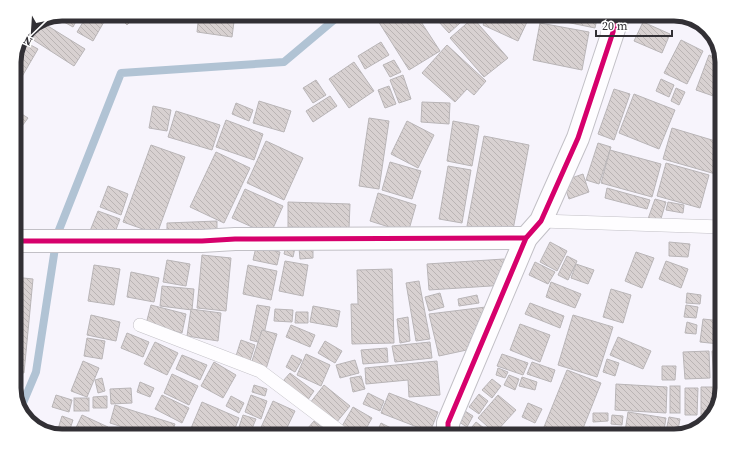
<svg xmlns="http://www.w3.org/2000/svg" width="736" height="450" viewBox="0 0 736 450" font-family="'Source Serif 4',serif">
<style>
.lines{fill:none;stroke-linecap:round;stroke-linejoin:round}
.stream{stroke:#b1c3d4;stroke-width:8}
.building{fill:url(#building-back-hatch);stroke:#b9b5b7}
.lane-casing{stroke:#c2c0c6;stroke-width:14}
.street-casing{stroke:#c2c0c6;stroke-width:24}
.lane{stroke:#fefdff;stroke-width:13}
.street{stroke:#fefdff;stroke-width:22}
.cycleway-casing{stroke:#fff;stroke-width:8}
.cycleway{stroke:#d6006c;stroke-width:5}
.rim{fill:none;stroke:#323035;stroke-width:5}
</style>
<defs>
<pattern id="building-back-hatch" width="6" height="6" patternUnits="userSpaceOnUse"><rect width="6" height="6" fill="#d8d1d1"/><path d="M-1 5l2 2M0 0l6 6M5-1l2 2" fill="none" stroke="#bab4b4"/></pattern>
</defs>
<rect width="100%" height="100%" fill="#f7f4fc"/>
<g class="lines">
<path class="stream" d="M20 410 36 372 57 235 121 73 284 62 341 14"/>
</g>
<g class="building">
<path d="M62 14H80L73 27 55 17Z"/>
<path d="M88 14H95L105 20 93 41 77 32Z"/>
<path d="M116 14H130L134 18 127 25Z"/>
<path d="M199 14H235L232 37 197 32Z"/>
<path d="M378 14H416L440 51 409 70 375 16Z"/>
<path d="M447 14H470L449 33 438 21Z"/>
<path d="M488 14H509L527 22 518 41 483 25Z"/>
<path d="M527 14H598L595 28Z"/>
<path d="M473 18 508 58 484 77 450 38Z"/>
<path d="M643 22 670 34 662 53 634 41Z"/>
<path d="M43 23 85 49 74 66 32 39Z"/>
<path d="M540 23 589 32 582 70 533 60Z"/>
<path d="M681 40 703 51 687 84 664 73Z"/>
<path d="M381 42 389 55 365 69 358 56Z"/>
<path d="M27 43 38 49 20 80 14 76V65Z"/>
<path d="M447 45 486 81 474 95 467 89 455 102 422 73Z"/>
<path d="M709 55 722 60V99L696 90Z"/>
<path d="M394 60 401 72 390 77 383 65Z"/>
<path d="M354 62 374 91 349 108 329 79Z"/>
<path d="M403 75 411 99 399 103 390 80Z"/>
<path d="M661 79 674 85 669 97 656 91Z"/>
<path d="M316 80 326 95 313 103 303 88Z"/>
<path d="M389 86 396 104 385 108 378 90Z"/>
<path d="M676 88 685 92 679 105 671 101Z"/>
<path d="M614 89 630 94 614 140 598 134Z"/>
<path d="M634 94 675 110 659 149 619 133Z"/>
<path d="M330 96 337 106 313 122 306 111Z"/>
<path d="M259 101 291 111 284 132 253 123Z"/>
<path d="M422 102 450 103 449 124 421 122Z"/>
<path d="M236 103 253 110 249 121 232 114Z"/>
<path d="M153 106 171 110 167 131 149 128Z"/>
<path d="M14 109 28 118 14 137Z"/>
<path d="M176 111 220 125 212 150 168 137Z"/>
<path d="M369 118 389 121 379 189 359 186Z"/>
<path d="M226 120 263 134 254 160 216 147Z"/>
<path d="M407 121 434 135 418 168 391 154Z"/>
<path d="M453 121 479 126 472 166 447 161Z"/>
<path d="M672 128 722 143V166L719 175 663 159Z"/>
<path d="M484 136 529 145 512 235 467 226Z"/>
<path d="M266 141 303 158 284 200 247 183Z"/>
<path d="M598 143 611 147 599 184 586 180Z"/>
<path d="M151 145 185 157 157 234 123 222Z"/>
<path d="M610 150 661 164 652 197 601 183Z"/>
<path d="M216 152 250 168 224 223 190 207Z"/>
<path d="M390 162 421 171 412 199 382 190Z"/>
<path d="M666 163 709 175 700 208 657 196Z"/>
<path d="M448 166 471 170 462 223 439 219Z"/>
<path d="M583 174 589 192 569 199 563 181Z"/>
<path d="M108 186 128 194 121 215 100 207Z"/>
<path d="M607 188 650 200 647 209 605 198Z"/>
<path d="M245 189 283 206 270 235 232 218Z"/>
<path d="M378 193 416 205 408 233 370 221Z"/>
<path d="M655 199 666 202 660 222 648 219Z"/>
<path d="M288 202 350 204 349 229 288 227Z"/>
<path d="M668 202 684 205 683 213 666 210Z"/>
<path d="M98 211 120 219 112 240 90 231Z"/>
<path d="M217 221V241L167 242V223Z"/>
<path d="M550 242 567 251 557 271 540 262Z"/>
<path d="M669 242 690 244 688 257 669 256Z"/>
<path d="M286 246 295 248 293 257 284 254Z"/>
<path d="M256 247 280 252 277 265 253 260Z"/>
<path d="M313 247V258L300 259 299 248Z"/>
<path d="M636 252 654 258 642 288 625 281Z"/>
<path d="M202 255 231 258 226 311 197 308Z"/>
<path d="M567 256 577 261 568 280 558 275Z"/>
<path d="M504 259 506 285 429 290 427 264Z"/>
<path d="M167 260 190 264 186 286 163 282Z"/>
<path d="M285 261 308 265 303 296 279 291Z"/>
<path d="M666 261 688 269 681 288 659 279Z"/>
<path d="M535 262 555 272 548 284 529 275Z"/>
<path d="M576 264 594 270 588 284 571 278Z"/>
<path d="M94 265 120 269 114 305 88 301Z"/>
<path d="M248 265 277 271 271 300 243 294Z"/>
<path d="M392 269 394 343 352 344 351 304H358L357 270Z"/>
<path d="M131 272 159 278 154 302 127 297Z"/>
<path d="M14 277 33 279 24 373 14 372Z"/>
<path d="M419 281 430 339 416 341 406 283Z"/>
<path d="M551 282 581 294 575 308 546 297Z"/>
<path d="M162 286 194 289 192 310 160 306Z"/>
<path d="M611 289 631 295 623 323 603 317Z"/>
<path d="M440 293 444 307 429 311 425 297Z"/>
<path d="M687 293 701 295 700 304 686 303Z"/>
<path d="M477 295 479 303 459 306 458 299Z"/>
<path d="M530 303 564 316 560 328 525 314Z"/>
<path d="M151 305 186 314 182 333 146 324Z"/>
<path d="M257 305 270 307 262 343 250 340Z"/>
<path d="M686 305 698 307 696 318 684 317Z"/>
<path d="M313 306 340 311 337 327 310 322Z"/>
<path d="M494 306 476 348 439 356 429 314Z"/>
<path d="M191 309 221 313 218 341 187 336Z"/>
<path d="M275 309 293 310 292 322 274 321Z"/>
<path d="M296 312H308V323H295Z"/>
<path d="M91 315 120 322 116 341 87 335Z"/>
<path d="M573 315 613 327 597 377 558 365Z"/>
<path d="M408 317 410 341 400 343 397 319Z"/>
<path d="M703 319 722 321 719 344 700 342Z"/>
<path d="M687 322 697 325 696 334 685 333Z"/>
<path d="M520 324 550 335 540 362 510 350Z"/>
<path d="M291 325 315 335 310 347 286 337Z"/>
<path d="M262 330 277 334 266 369 251 364Z"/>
<path d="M127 333 149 342 143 357 121 348Z"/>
<path d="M618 337 651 351 643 369 610 355Z"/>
<path d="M87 338 105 341 102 359 84 356Z"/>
<path d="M241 340 255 345 250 361 236 356Z"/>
<path d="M325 341 342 351 335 363 318 353Z"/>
<path d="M155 342 178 353 167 375 144 364Z"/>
<path d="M430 342 432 358 395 362 392 346Z"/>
<path d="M387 348 388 362 363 364 361 350Z"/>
<path d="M722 350V378L714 379 712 351Z"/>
<path d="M709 351 710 378 685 379 683 352Z"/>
<path d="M306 354 330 365 321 386 297 375Z"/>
<path d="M502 354 528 363 523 375 497 366Z"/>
<path d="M182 355 207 365 200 380 176 369Z"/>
<path d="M292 355 302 360 295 372 286 367Z"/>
<path d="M607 359 619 363 615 376 603 372Z"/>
<path d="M355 360 359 373 340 378 336 365Z"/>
<path d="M83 361 99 368 87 397 71 391Z"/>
<path d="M437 361 440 395 409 397 408 380 366 384 365 368Z"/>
<path d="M214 362 236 375 223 398 201 386Z"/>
<path d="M532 362 555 370 551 382 527 374Z"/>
<path d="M662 366H676L675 380H662Z"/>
<path d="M498 368 508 372 505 378 496 375Z"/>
<path d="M567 370 601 383 580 436H567L544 427Z"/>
<path d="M290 373 314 391 307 401 283 381Z"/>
<path d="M172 374 198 386 189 405 164 393Z"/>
<path d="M509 375 519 379 515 390 504 385Z"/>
<path d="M361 376 365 389 353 392 350 378Z"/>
<path d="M522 377 537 382 535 390 519 386Z"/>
<path d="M102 378 105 391 98 393 95 380Z"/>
<path d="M492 379 501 386 492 398 482 390Z"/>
<path d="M140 382 154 388 150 397 137 392Z"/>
<path d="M14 384 22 386 18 403 14 391Z"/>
<path d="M616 384 667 387 666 413 615 410Z"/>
<path d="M254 385 267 389 265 396 252 392Z"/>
<path d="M324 385 350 406 336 423 310 403Z"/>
<rect x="670" y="386" width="10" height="27"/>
<path d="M701 387H722L715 412 711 416H701Z"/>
<path d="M131 388 132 403 111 404 110 389Z"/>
<path d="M685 388H698L697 415H685Z"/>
<path d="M368 393 384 401 380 411 363 404Z"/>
<path d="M389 393 438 412 430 432 381 413Z"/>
<path d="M479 394 488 401 479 414 469 407Z"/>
<path d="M56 395 72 400 69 412 52 407Z"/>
<path d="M162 395 189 408 182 423 155 409Z"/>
<path d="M251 395 267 401 261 419 245 412Z"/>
<path d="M498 395 516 410 495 433 478 418Z"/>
<path d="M107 396V408H93V397Z"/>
<path d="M231 396 244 403 239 413 226 406Z"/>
<rect x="74" y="398" width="15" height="13"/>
<path d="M273 401 295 411 283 436H263L258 434Z"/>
<path d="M202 402 239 418 232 436H196L189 433Z"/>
<path d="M528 403 542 409 535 423 522 417Z"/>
<path d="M115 405 175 424 171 436H151L110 423Z"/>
<path d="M353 407 372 418 362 436H354L341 428Z"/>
<path d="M465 411 473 416 467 427 459 422Z"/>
<path d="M628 412 666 418 663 436H651L625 432Z"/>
<path d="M593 413H608V421L593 422Z"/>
<path d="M82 415 108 427 103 436H72Z"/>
<path d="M243 415 256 419 251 431 239 427Z"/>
<path d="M612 415 623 416 622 425 611 424Z"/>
<path d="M62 416 73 420 68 435 57 432Z"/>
<path d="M669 417 680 419 677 435 665 436Z"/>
<path d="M314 421 333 436H301Z"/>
<path d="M476 422 492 434 490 436H473L468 432Z"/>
<path d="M381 423 407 436H375Z"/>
<path d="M689 425 702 426 698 430 689 432Z"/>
<path d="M589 427 622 435V436H587Z"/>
<path d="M239 428 255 435V436H236Z"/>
</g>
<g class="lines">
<g class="lane-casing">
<g id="lane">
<path d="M541 221 722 227"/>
<path d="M140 325 260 371 346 436"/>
</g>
</g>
<g class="street-casing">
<g id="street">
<path d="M14 241H202L235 239 526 238"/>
<path d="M448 436V423L526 238 541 221 578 138 619 14"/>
</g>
</g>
<use href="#lane" class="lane"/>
<use href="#street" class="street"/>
<g class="cycleway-casing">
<g id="cycleway">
<path d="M14 241H202L235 239 526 238"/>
<path d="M448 436V423L526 238 541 221 578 138 619 14"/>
</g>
</g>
<use href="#cycleway" class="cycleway"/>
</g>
<path d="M0 0H736V450H0ZM62 21H674A41 41 0 0 1 715 62V388A41 41 0 0 1 674 429H62A41 41 0 0 1 21 388V62A41 41 0 0 1 62 21Z" fill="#fff" fill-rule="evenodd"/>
<path class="rim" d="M62 21H674A41 41 0 0 1 715 62V388A41 41 0 0 1 674 429H62A41 41 0 0 1 21 388V62A41 41 0 0 1 62 21Z"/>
<g transform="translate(32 32) rotate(205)" stroke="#ffffff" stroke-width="3" paint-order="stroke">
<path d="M0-3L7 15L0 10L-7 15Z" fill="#323035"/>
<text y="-6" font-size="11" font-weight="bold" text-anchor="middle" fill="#323035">N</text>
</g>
<path d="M596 30v6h76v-6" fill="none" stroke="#323035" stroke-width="2"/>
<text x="602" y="30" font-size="12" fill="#323035" stroke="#ffffff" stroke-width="3" paint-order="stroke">20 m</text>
</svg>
